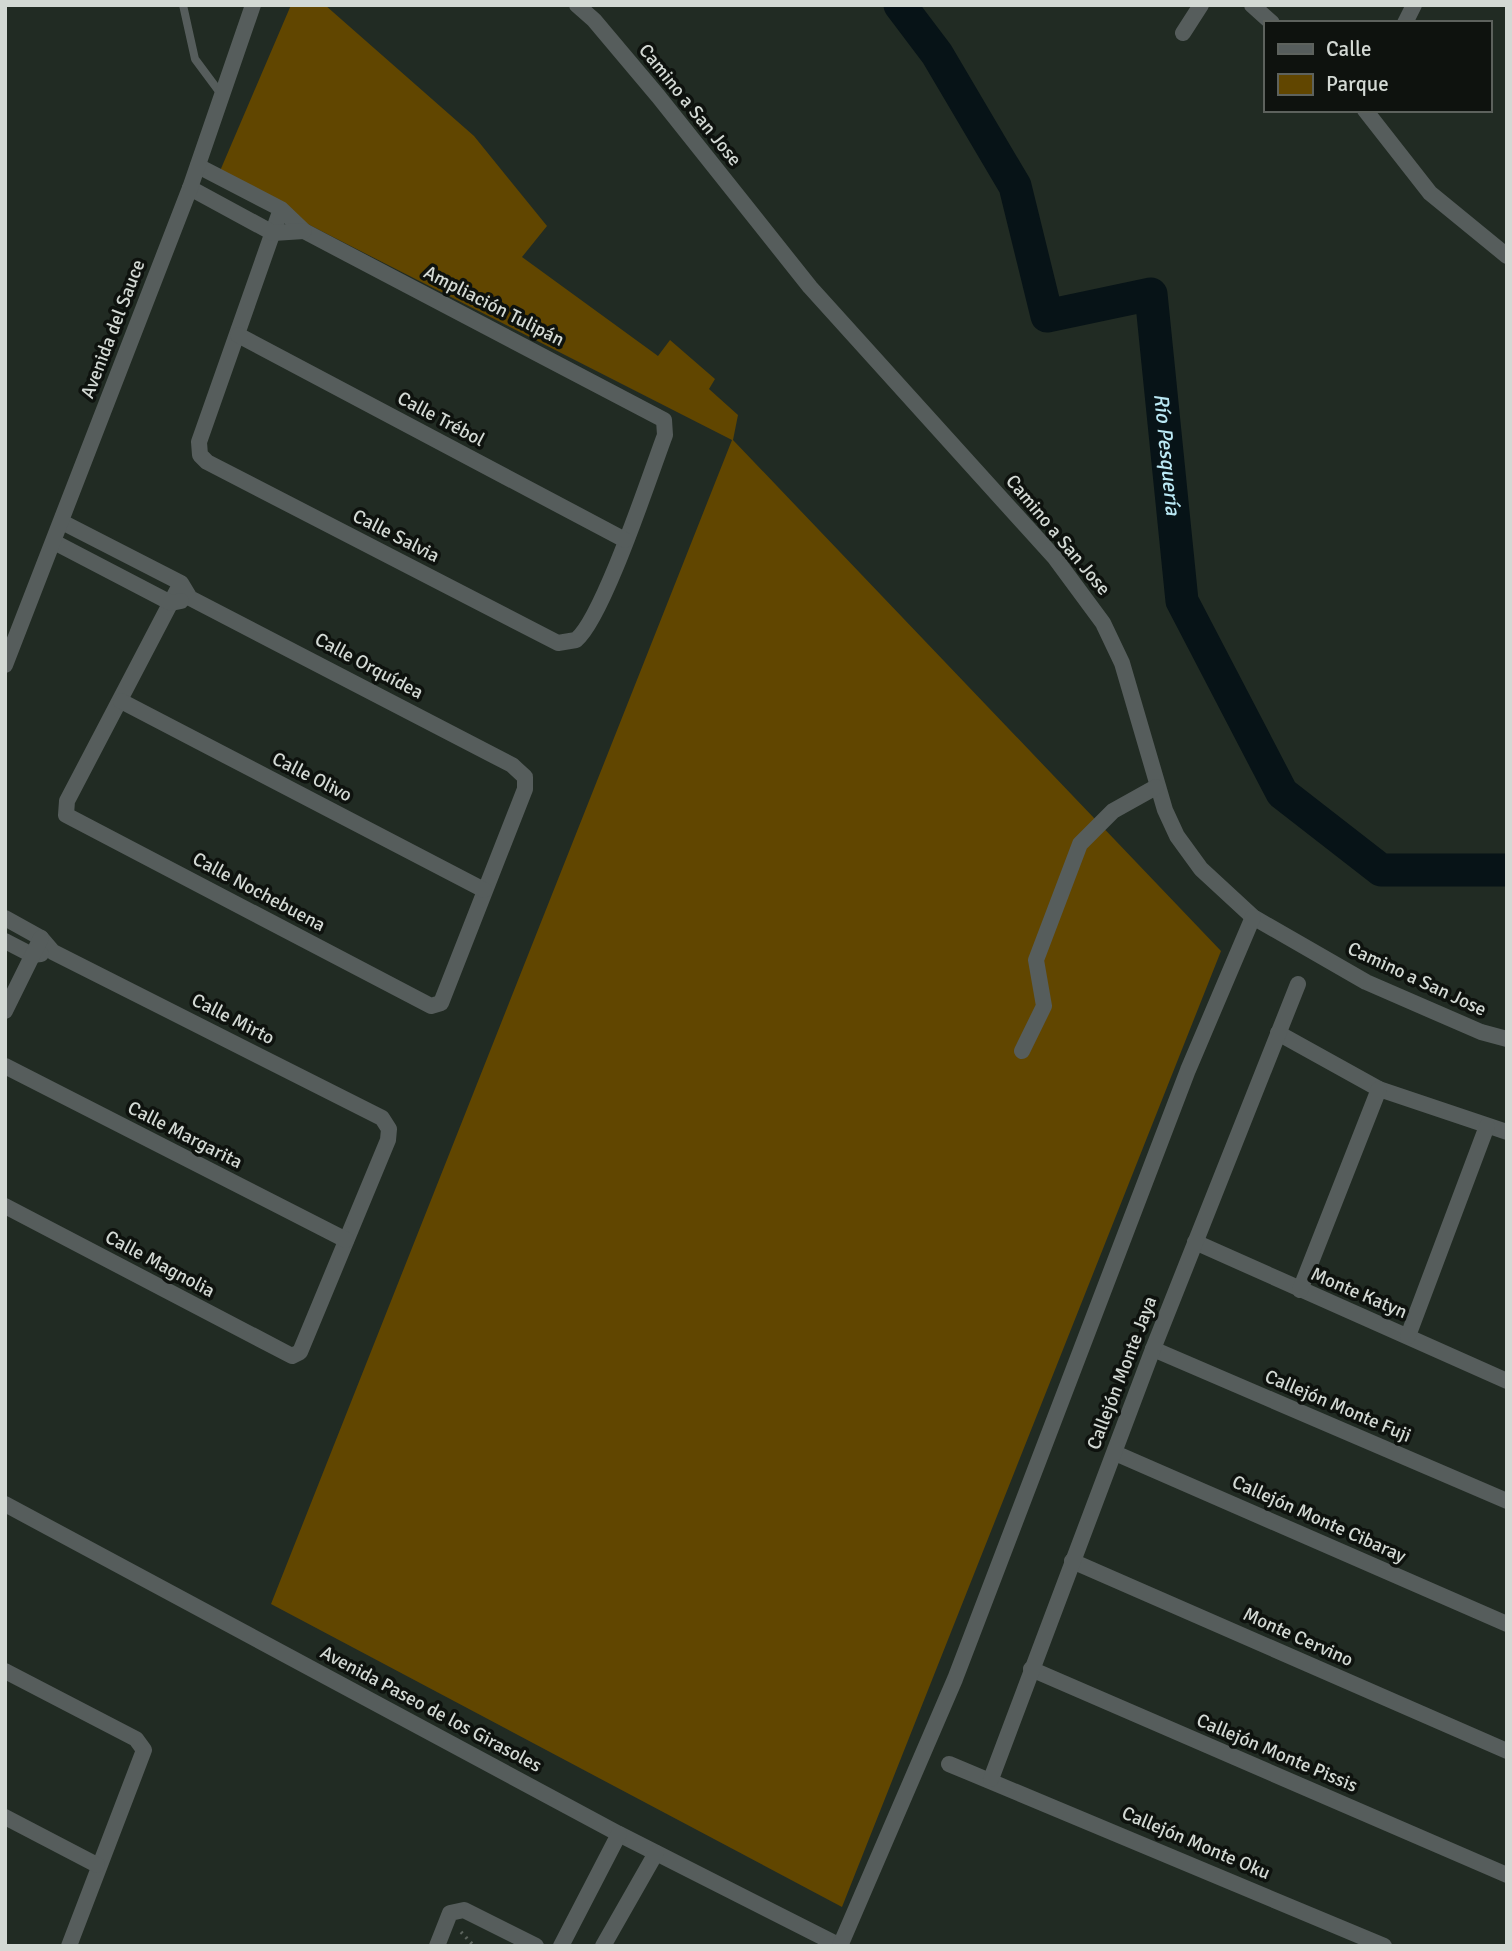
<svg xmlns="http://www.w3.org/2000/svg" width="1512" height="1951" viewBox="0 0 1512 1951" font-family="Signika,sans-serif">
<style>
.green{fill:#614600}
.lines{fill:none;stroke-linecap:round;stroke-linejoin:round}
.river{stroke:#071317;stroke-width:33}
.path{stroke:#5c645d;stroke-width:3.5;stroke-dasharray:2 5;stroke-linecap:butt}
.lane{stroke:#565d5c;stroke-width:8}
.street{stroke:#565d5c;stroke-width:16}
.labels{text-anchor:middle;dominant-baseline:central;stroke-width:7;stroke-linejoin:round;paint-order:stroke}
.street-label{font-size:19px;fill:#d3d9d4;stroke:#0e120e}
.water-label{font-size:21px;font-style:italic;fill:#bae8f4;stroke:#0e120e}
</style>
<rect width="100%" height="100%" fill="#212b23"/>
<path class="green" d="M291 5H325L474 136 547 226 522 257 658 356 670 340 715 379 709 389 738 415 733 440 1221 951 842 1907 271 1604 732 440 217 178Z"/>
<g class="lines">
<path class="river" id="s1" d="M900 5 937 54 1015 186 1047 316 1151 294 1182 601 1282 793 1381 870H1507"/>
<path class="path" d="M461 1932 474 1946"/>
<path class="lane" d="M183 5 195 59 221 94"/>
<g class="street">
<path d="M577 5 594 20 658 96 810 287 1055 558 1103 623 1122 663 1165 810 1177 836 1201 869 1253 917 1366 982 1481 1032 1507 1039"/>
<path d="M1252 5 1272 23"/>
<path d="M1405 23 1414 5"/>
<path d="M1183 33 1201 5"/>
<path d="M1365 110 1430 193 1507 256"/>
<path d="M198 166 281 209 304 231 664 420 665 435C650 475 603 618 576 640L558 643 207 462 200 455 199 442 281 209"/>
<path d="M190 188 273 233 304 231"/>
<path d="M238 335 625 540"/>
<path d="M62 522 181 583 190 598 512 765 525 777V789L441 1003 431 1006 66 815 67 801 181 583"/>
<path d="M54 542 171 603 181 601"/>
<path d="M5 665 190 188 253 5"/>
<path d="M121 701 484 890"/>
<path d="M5 918 41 938 53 952 382 1118 389 1129 388 1140 300 1352 292 1356 5 1206"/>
<path d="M5 941 32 955 41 954"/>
<path d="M5 1011 41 938"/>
<path d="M1278 1033 1379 1089 1507 1132"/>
<path d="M1022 1051 1044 1006 1036 960 1080 844 1113 811 1156 787"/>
<path d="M5 1066 346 1240"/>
<path d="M1195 1242 1507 1381"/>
<path d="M1300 1290 1379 1089"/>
<path d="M1408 1336 1487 1126"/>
<path d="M1153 1349 1507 1501"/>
<path d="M1115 1453 1507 1624"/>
<path d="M5 1504 619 1834 840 1946"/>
<path d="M1072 1561 1507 1751"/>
<path d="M1031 1669 1507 1875"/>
<path d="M5 1671 136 1739 144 1750 69 1946"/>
<path d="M949 1764 1384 1946"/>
<path d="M991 1779 1153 1349 1298 984"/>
<path d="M5 1817 97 1865"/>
<path d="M437 1946 450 1913 464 1910 536 1946"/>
<path d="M561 1946 619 1834"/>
<path d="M603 1946 656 1853"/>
<path d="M840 1946 955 1679 1188 1070 1253 917"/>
</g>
</g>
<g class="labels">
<g class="street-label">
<text transform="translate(690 105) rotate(51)">Camino a San Jose</text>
<text transform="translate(494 306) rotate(27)">Ampliación Tulipán</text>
<text transform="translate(113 329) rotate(-69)">Avenida del Sauce</text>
<text transform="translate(441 419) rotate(28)">Calle Trébol</text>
<text transform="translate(1058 535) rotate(50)">Camino a San Jose</text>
<text transform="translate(396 536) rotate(27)">Calle Salvia</text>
<text transform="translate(369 666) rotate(28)">Calle Orquídea</text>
<text transform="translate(312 777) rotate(27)">Calle Olivo</text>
<text transform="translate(259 892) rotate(28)">Calle Nochebuena</text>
<text transform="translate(1417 979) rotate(25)">Camino a San Jose</text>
<text transform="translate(233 1019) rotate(27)">Calle Mirto</text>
<text transform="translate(185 1135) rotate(27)">Calle Margarita</text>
<text transform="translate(160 1264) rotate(28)">Calle Magnolia</text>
<text transform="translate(1359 1293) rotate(23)">Monte Katyn</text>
<text transform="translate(1122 1373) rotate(-69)">Callejón Monte Jaya</text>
<text transform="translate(1338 1406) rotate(23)">Callejón Monte Fuji</text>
<text transform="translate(1319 1519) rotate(24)">Callejón Monte Cibaray</text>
<text transform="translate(1298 1637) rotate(24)">Monte Cervino</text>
<text transform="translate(431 1709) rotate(28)">Avenida Paseo de los Girasoles</text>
<text transform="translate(1277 1753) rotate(23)">Callejón Monte Pissis</text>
<text transform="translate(1196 1843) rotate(23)">Callejón Monte Oku</text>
</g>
<g class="water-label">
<text stroke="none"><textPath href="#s1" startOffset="616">Río Pesquería</textPath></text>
</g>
</g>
<rect width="1512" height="1951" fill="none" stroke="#d3d9d4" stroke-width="14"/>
<rect x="1264" y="21" width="228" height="91" fill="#0e120e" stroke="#5d625d" stroke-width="2"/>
<rect x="1278" y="44" width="35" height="10" fill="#565d5c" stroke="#5d625d" stroke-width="2"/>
<text x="1326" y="56" font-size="21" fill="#d3d9d4">Calle</text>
<rect x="1278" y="74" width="35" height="21" fill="#614600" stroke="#5d625d" stroke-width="2"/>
<text x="1326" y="91" font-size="21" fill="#d3d9d4">Parque</text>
</svg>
